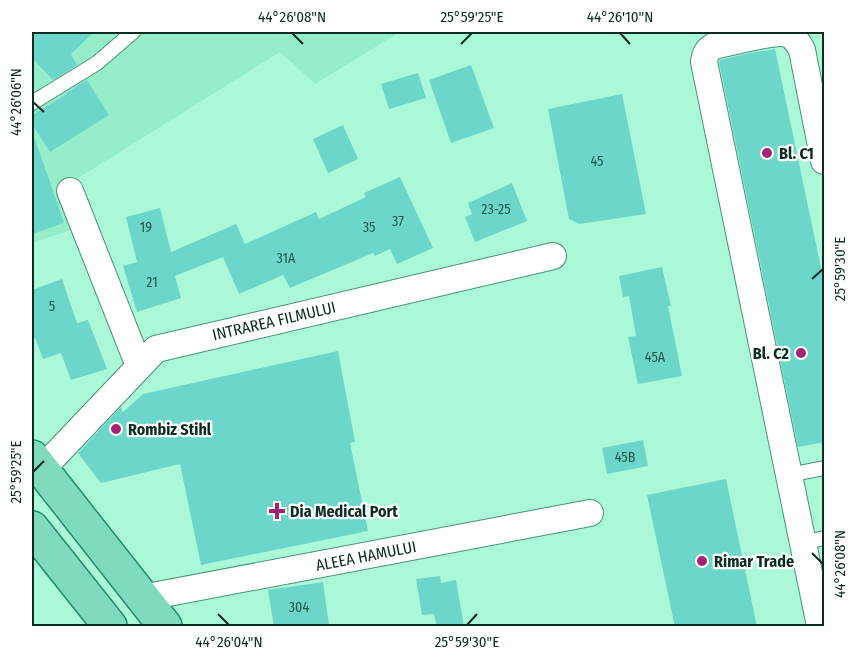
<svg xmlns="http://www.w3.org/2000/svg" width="856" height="658" viewBox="0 0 856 658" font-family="'Fira Sans Condensed',sans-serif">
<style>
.built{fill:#96edca}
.building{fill:#6dd6cb}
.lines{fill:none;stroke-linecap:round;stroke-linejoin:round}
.lane-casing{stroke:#479377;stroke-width:16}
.street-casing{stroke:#479377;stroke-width:28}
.primary-casing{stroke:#1f8e6b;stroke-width:36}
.lane{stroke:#fff;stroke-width:14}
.street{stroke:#fff;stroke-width:26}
.primary{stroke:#7fdabe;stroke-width:33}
.ticks{fill:none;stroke:#0b2c20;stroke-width:2}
.poi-dot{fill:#a32475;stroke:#fff;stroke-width:2}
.labels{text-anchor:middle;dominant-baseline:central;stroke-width:4.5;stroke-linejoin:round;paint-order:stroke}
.number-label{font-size:14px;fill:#24564b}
.poi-label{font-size:16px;font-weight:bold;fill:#0b2c20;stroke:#fff;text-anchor:start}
.street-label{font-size:16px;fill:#0b2c20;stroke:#fff}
.neatline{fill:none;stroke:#0b2c20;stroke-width:2}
.ticks-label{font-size:15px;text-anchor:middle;fill:#0b2c20}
</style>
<rect width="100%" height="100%" fill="#abf8d8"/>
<path class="built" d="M32 32H400L315 84 280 52 75 180 92 223 32 243Z"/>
<g class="building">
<path d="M32 32H94L71 54 77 65 53 80 32 58Z"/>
<path d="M775 49 825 287V442L798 447 719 62 720 60 745 54Z"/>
<path d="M471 65 494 128 451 143 429 80Z"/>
<path d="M418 73 426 98 389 109 381 84Z"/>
<path d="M87 80 109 115 50 152 32 124V115L67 94 66 93Z"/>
<path d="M622 94 646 214 579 224 569 219 548 109Z"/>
<path d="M343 125 358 159 328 173 313 139Z"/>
<path d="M35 139 64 223 32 234V140Z"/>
<path d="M400 177 433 248 397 264 390 249 375 256 373 253 290 288 283 275 239 294 223 257 175 276 181 298 137 312 123 266 137 262 126 217 160 208 171 252 236 224 245 244 316 212 319 219 366 197 364 193Z"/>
<path d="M512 183 527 221 475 242 465 217 472 214 468 203Z"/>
<path d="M662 267 671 306H668L682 376 638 384 628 337 636 336 629 296 623 297 619 276Z"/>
<path d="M62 279 77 323 88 320 107 369 71 380 61 353 43 359 35 338 32 339V290Z"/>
<path d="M338 351 355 442 350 443 368 531 201 565 180 464 101 483 78 453 121 407 123 412 143 394Z"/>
<path d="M643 440 648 466 607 474 602 448Z"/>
<path d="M726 479 757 627H675L647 495Z"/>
<path d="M440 576 441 583 456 580 464 627H437L434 614 422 615 416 579Z"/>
<path d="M323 582 329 625 317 627H274L268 590Z"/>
</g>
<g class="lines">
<g class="lane-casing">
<g id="lane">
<path d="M32 103 97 63 133 32"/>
<path d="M789 475 824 468"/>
<path d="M803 543 824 538"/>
</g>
</g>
<g class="street-casing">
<g id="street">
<path d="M70 191 139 366"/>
<path d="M42 469 156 349 553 256"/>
<path d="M142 598 590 513"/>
<path d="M820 626 704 62C705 54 707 50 714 46 728 43 779 29 790 35 796 39 799 44 802 50L824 161"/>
</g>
</g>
<g class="primary-casing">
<g id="primary">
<path d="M32 457 165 626"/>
<path d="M32 528 110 626"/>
</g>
</g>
<use href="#lane" class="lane"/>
<use href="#street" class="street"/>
<use href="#primary" class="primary"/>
</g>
<path class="ticks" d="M292 33 303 44M620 33 630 44M461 44 472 33M33 102 44 112M812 279 823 269M33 472 44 461M812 553 823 564M218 614 229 625M467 625 477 614"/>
<g class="poi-dot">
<circle cx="767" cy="153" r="6"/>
<circle cx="801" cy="353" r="6"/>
<circle cx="116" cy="429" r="6"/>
<path d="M274 502h6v6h6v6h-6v6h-6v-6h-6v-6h6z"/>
<circle cx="702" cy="561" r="6"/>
</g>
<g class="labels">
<g class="number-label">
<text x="597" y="161">45</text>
<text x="496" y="209">23-25</text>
<text x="398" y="221">37</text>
<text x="146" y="227">19</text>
<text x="369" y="227">35</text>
<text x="286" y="258">31A</text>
<text x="152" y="282">21</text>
<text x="52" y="306">5</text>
<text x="655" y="357">45A</text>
<text x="625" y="457">45B</text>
<text x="299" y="607">304</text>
</g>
<g class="poi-label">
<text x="779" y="153">Bl. C1</text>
<text x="789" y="353" text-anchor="end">Bl. C2</text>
<text x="128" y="429">Rombiz Stihl</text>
<text x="290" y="511">Dia Medical Port</text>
<text x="714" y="561">Rimar Trade</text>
</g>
<g class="street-label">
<text transform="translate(274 321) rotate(-13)">INTRAREA FILMULUI</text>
<text transform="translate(366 556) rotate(-11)">ALEEA HAMULUI</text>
</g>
</g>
<rect width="856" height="658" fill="none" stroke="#ffffff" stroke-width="66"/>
<rect x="33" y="33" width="790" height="592" class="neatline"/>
<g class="ticks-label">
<text x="292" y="22">44°26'08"N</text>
<text x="472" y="22">25°59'25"E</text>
<text x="620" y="22">44°26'10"N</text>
<text transform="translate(16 102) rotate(-90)" y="5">44°26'06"N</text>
<text transform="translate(840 269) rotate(-90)" y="5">25°59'30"E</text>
<text transform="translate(16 472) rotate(-90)" y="5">25°59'25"E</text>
<text transform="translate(840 564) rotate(-90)" y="5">44°26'08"N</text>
<text x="229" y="647">44°26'04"N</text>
<text x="467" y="647">25°59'30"E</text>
</g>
</svg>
